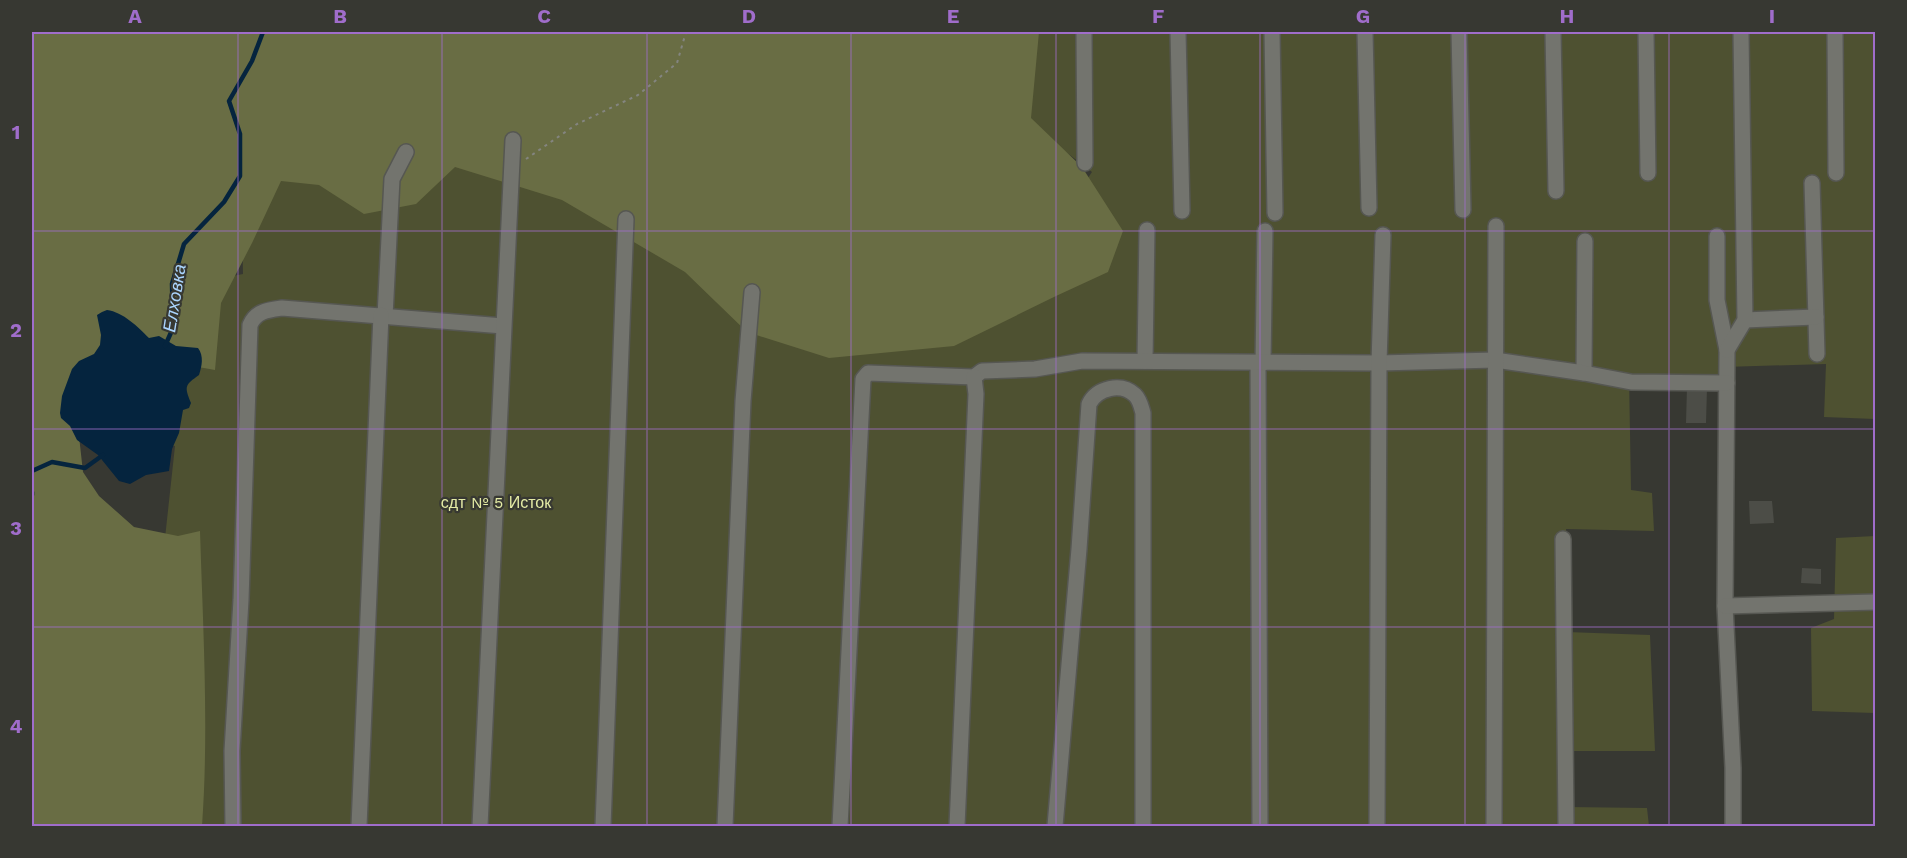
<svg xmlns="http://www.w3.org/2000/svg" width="1907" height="858" viewBox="0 0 1907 858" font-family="'Work Sans',sans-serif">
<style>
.green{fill:#4e5131}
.forest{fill:#696d44}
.water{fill:#05243e}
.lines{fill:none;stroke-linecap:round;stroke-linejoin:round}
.stream{stroke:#05243e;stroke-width:4.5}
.building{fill:#4c4d47}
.minor-casing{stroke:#565752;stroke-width:18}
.path{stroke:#848580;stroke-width:2;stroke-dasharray:3 4.5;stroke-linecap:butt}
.minor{stroke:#73746e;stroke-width:15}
.grid{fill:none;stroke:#a06dcb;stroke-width:1.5;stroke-opacity:0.55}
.labels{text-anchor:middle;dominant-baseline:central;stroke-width:4.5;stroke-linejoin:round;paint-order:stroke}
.park-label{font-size:16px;fill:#e4eba5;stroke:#373832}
.water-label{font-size:18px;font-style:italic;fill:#aad4fd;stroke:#373832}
.neatline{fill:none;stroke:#a06dcb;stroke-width:2}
.grid-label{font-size:20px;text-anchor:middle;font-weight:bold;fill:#a06dcb}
</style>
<rect width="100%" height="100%" fill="#373832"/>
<g class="green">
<path d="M954 32H1875V419L1824 417 1826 364 1724 367 1721 378 1629 375 1631 490 1652 493 1654 531 1566 529 1567 632 1650 635 1655 751H1563L1567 807 1647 808 1649 826H185L161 575 175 446 104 438 139 294 243 274 242 219 273 142 1069 206 1092 172 943 58Z"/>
<path d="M1875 536V713L1812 711 1811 628 1834 619 1836 538Z"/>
</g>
<path class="forest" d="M32 32H1039L1031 118 1082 167 1123 231 1108 272 1056 296 954 346 829 358 747 332 685 272 562 200 455 167 416 204 364 214 319 185 281 181 252 243 221 303 215 370 165 361 79 436 83 472 99 496 134 527 178 536 200 531C203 628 209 729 202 826H32Z"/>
<path class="water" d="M107 310C123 312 138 327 149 338L159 336 176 346 198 348C204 356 202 366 199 375 185 385 184 386 191 403L189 408 183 410 179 433 172 449 169 471 146 475 130 484 119 481 98 455 77 440 70 426 61 418 60 413 62 396 72 369 79 361 94 354 100 345 101 335 97 315 102 312Z"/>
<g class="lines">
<g class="stream">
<path d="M165 346 173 328 172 284 184 244 224 202 240 176V134L229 101 252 61 263 32"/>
<path d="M32 471 52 462 85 468 103 455"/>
<path d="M32 492V495"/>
</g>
</g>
<g class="building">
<path d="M1687 387 1707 388 1706 423H1686Z"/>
<path d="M1749 501H1772L1774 523 1750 524Z"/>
<path d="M1802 568 1821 569V584L1801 583Z"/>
</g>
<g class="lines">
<g class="minor-casing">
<g id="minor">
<path d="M1084 32 1085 163"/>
<path d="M1178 32 1182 211"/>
<path d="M1272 32 1275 213"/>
<path d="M1365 32 1369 208"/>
<path d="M1459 32 1463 210"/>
<path d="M1553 32 1556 191"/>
<path d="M1646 32 1648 173"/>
<path d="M1835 32 1836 173"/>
<path d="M1812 183 1817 354"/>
<path d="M1717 236V300L1727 350 1725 606 1733 768V826"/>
<path d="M385 316 392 179 406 152"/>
<path d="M1745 320 1816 317"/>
<path d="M1727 350 1745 320 1741 32"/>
<path d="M1145 361 1147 230"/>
<path d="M1258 363 1260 826"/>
<path d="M1263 363 1265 231"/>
<path d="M1584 373 1585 241"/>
<path d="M1563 539 1566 826"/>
<path d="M1725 606 1876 602"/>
<path d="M233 826 232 751 241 600 250 325C256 311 268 310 282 308L503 326"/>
<path d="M359 826 381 315"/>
<path d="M480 826 513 140"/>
<path d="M603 826 626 219"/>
<path d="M725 826 743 401 752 292"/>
<path d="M840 826 863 379 868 373 974 377 982 371 1035 369 1082 361 1379 363 1495 360 1584 373 1631 382 1727 383"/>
<path d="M957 826 976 394 974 377"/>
<path d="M1055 826 1079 549 1089 404C1097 388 1121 382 1135 395 1140 400 1141 406 1143 413V826"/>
<path d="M1377 826 1379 363 1383 235"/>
<path d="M1494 826 1496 226"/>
</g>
</g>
<path class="path" d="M526 159 577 124 638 95 677 63 686 32"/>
<use href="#minor" class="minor"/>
</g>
<path class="grid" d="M238 32V826M442 32V826M647 32V826M851 32V826M1056 32V826M1260 32V826M1465 32V826M1669 32V826M32 231H1876M32 429H1876M32 627H1876"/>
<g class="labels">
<g class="park-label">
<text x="496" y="502">сдт № 5 Исток</text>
</g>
<g class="water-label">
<text transform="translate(174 298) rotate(-81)">Елховка</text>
</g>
</g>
<rect width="1907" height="858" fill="none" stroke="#373832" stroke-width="66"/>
<rect x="33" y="33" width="1841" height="792" class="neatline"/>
<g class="grid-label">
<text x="135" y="23">A</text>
<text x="340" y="23">B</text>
<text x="544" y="23">C</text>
<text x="749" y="23">D</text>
<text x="953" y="23">E</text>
<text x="1158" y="23">F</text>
<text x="1363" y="23">G</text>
<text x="1567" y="23">H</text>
<text x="1772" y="23">I</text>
<text x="16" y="139">1</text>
<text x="16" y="337">2</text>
<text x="16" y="535">3</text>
<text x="16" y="733">4</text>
</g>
</svg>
